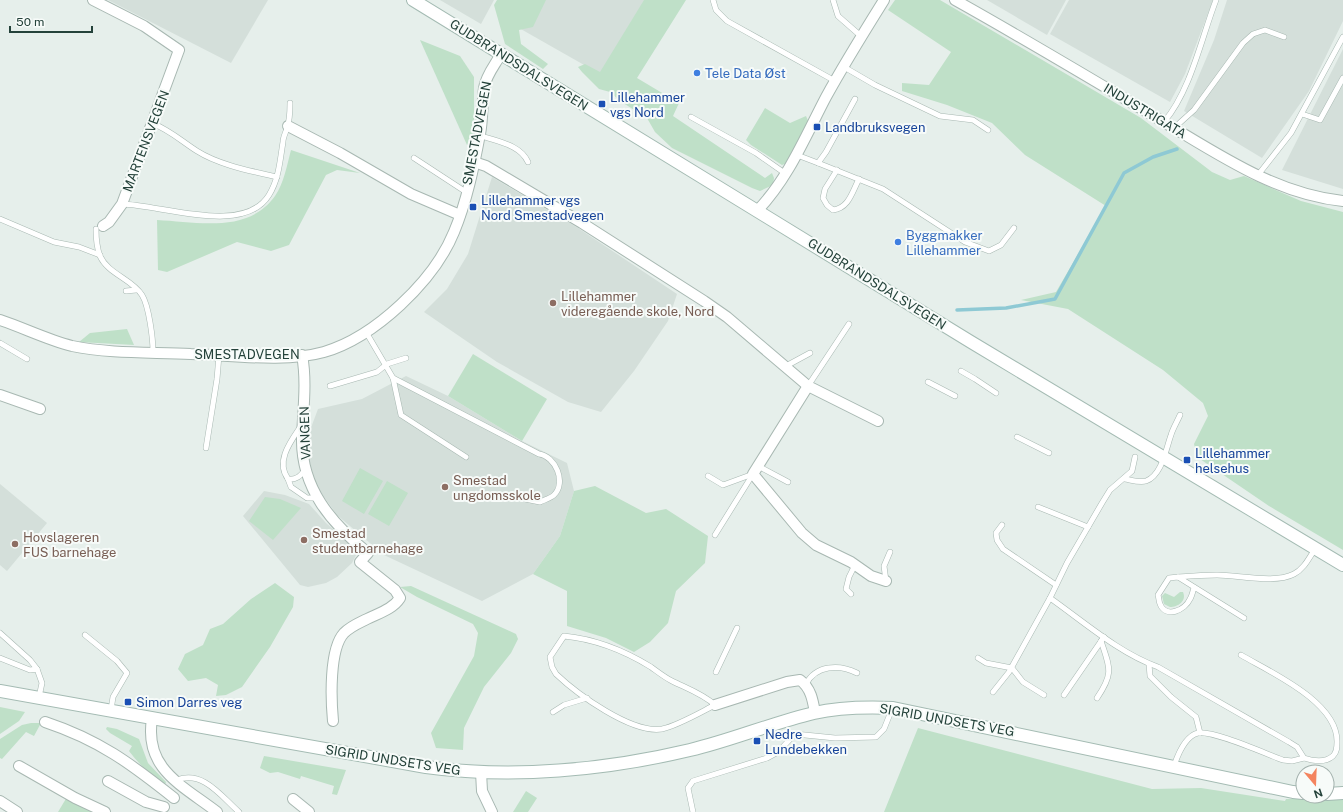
<svg xmlns="http://www.w3.org/2000/svg" width="1343" height="812" viewBox="0 0 1343 812" font-family="'Public Sans',sans-serif">
<style>
.built{fill:#d4dfda}
.green{fill:#bfe0c8}
.lines{fill:none;stroke-linecap:round;stroke-linejoin:round}
.stream{stroke:#8ec9d4;stroke-width:3.5}
.lane-casing{stroke:#a8b8b2;stroke-width:6}
.street-casing{stroke:#a8b8b2;stroke-width:12}
.secondary-casing{stroke:#a4bbb3;stroke-width:14}
.lane{stroke:#fff;stroke-width:5}
.street{stroke:#fff;stroke-width:10}
.secondary{stroke:#fff;stroke-width:12}
.shop-dot{fill:#3f7fe0;stroke:#f7fbf9;stroke-width:1.5}
.transit-dot{fill:#1a4fb4;stroke:#f7fbf9;stroke-width:1.5}
.education-dot{fill:#8d6e63;stroke:#f7fbf9;stroke-width:1.5}
.labels{text-anchor:middle;dominant-baseline:central;stroke-width:4;stroke-linejoin:round;paint-order:stroke}
.street-label{font-size:13px;fill:#24423a;stroke:#f7fbf9}
.shop-label{font-size:13px;fill:#366cbe;stroke:#f7fbf9;text-anchor:start}
.transit-label{font-size:13px;fill:#164399;stroke:#f7fbf9;text-anchor:start}
.education-label{font-size:13px;fill:#785e54;stroke:#f7fbf9;text-anchor:start}
</style>
<rect width="100%" height="100%" fill="#e6efeb"/>
<g class="built">
<path d="M108 0H268L231 63Z"/>
<path d="M440 0H494L481 24Z"/>
<path d="M543 0H645L600 74 519 28Z"/>
<path d="M987 0H1066L1047 35Z"/>
<path d="M1069 0H1213L1185 74 1170 102 1050 34Z"/>
<path d="M1227 0H1343V21L1309 91 1262 158 1184 111 1214 40Z"/>
<path d="M1343 49V189L1282 170Z"/>
<path d="M492 177 578 228 677 294 668 321 634 371 601 412 568 402 497 362 424 312 447 289 468 254Z"/>
<path d="M406 376 448 396 522 441 567 463 574 491 560 536 533 574 482 601 384 555 337 515 314 483 306 441 318 409 362 399Z"/>
<path d="M0 484 47 523 7 571 0 565Z"/>
<path d="M264 491 285 495 309 504 326 523 355 548 356 555 352 563 337 577 326 583 308 587 300 585 243 516Z"/>
</g>
<g class="green">
<path d="M497 0H546L533 27 519 30 521 44 548 64 543 69 505 44 494 5Z"/>
<path d="M644 0H686L637 78 679 103 673 116 765 178 772 173 774 178 773 185 760 191 752 188 672 148 655 132 647 118 620 101 610 92 599 89 582 72 578 67 585 64 600 72Z"/>
<path d="M895 0H940L1141 118 1212 172 1230 180 1244 176 1301 201 1343 212V550L1269 506 1197 457 1194 444 1208 416 1203 403 1163 370 1068 309 1021 300 1056 292 1106 206 1025 155 992 123 947 105 902 91V83L929 85 951 52 888 10Z"/>
<path d="M420 40 460 56 474 77V139L467 145Z"/>
<path d="M765 108 790 123 806 116 809 123 787 163 782 165 751 145 746 140Z"/>
<path d="M291 150 360 173 337 170 326 175 289 245 271 251 237 242 167 272 158 270 157 220C197 222 248 234 275 196 284 183 287 165 291 150Z"/>
<path d="M127 329 134 345 79 342 90 333Z"/>
<path d="M473 354 547 399 522 441 448 396Z"/>
<path d="M360 468 383 481 364 514 342 501Z"/>
<path d="M387 481 408 493 389 526 368 514Z"/>
<path d="M595 486 646 513 666 509 708 536 705 563 676 591 668 623 650 642 634 652 606 638 567 626V591L533 574 560 536 574 491Z"/>
<path d="M265 497 280 499 301 508 273 540 249 521Z"/>
<path d="M275 583 294 597 293 607 270 647 242 687 226 695 216 696 218 685 206 678 188 681 178 669 185 654 203 645 210 629 223 624 251 599Z"/>
<path d="M411 586 516 634 518 639 511 653 484 687 464 728 463 750 436 748 431 733 474 656 478 633 473 624 417 597 400 587Z"/>
<path d="M1180 592H1183C1187 601 1178 607 1170 607L1164 604 1162 596 1165 593 1174 597Z"/>
<path d="M0 707 25 712 19 721 0 734Z"/>
<path d="M31 723H41L34 736 26 732 2 759 0 758V739L22 725Z"/>
<path d="M107 727 117 729 139 739 148 763 166 782 165 785H163C150 775 139 764 129 751L132 746 110 733 106 729Z"/>
<path d="M918 728 1152 789 1201 788 1285 801 1286 799H1343V812H884Z"/>
<path d="M264 756 346 770 337 795 332 794 334 786 301 776 300 779 278 772 270 773 260 768Z"/>
<path d="M526 791 537 798 528 812H513Z"/>
<path d="M67 797 95 812H58Z"/>
</g>
<g class="lines">
<path class="stream" d="M957 310 1006 308 1055 299 1124 173 1153 157 1177 149"/>
<g class="lane-casing">
<g id="lane">
<path d="M713 0 716 10 727 21 835 81"/>
<path d="M833 0 838 16 862 37"/>
<path d="M844 67 875 85 940 116 973 120 988 130"/>
<path d="M1302 114 1320 120 1343 78"/>
<path d="M691 117 756 153 786 174"/>
<path d="M1164 122C1191 90 1201 39 1216 0"/>
<path d="M152 123C171 131 180 140 197 151 219 165 251 171 277 177"/>
<path d="M1174 128 1194 110 1243 43 1253 34 1265 30 1284 37"/>
<path d="M479 135C497 142 520 144 528 162"/>
<path d="M797 155 818 163 826 152 855 99"/>
<path d="M414 158 466 192"/>
<path d="M818 163 883 189 965 242 989 251 1001 245 1014 228"/>
<path d="M837 170 825 189 823 198 827 205 833 210C849 208 852 192 859 179"/>
<path d="M1258 175 1291 133 1343 37"/>
<path d="M122 204C162 205 244 236 269 195 279 179 280 160 283 142 283 137 286 132 287 128 290 120 290 112 290 103"/>
<path d="M0 219 54 242 79 247 100 255"/>
<path d="M96 229C96 237 97 248 100 256 108 274 132 279 142 295 149 306 153 339 153 352"/>
<path d="M126 291 136 290"/>
<path d="M366 332 393 378 401 415 466 457"/>
<path d="M0 343 27 359"/>
<path d="M786 366 810 353"/>
<path d="M961 371 975 379 996 393"/>
<path d="M393 378 539 454C555 456 567 482 554 495 551 498 544 500 540 502L525 499"/>
<path d="M928 382 955 396"/>
<path d="M330 386 377 372 387 364 406 358"/>
<path d="M808 386 849 324"/>
<path d="M301 426C291 441 275 461 288 479 297 480 300 476 306 469"/>
<path d="M1017 437 1049 453"/>
<path d="M206 448 217 379 219 355"/>
<path d="M1135 457 1132 471 1110 490 1102 503 1067 563 1050 598C1084 622 1119 653 1158 667L1289 742 1297 747 1304 758 1292 761 1283 760C1266 754 1213 730 1198 733 1185 736 1178 754 1174 766"/>
<path d="M758 466 788 482"/>
<path d="M708 476 723 485 753 474"/>
<path d="M288 479 291 487 307 498H317"/>
<path d="M1125 479C1131 480 1140 483 1146 481 1162 475 1166 449 1171 435 1173 428 1177 422 1180 415"/>
<path d="M1038 507 1088 527"/>
<path d="M1002 525 996 533 997 540 1003 549 1056 585"/>
<path d="M715 535 753 474"/>
<path d="M1178 577C1191 576 1204 575 1217 575 1239 575 1275 584 1294 574 1304 569 1309 558 1315 549"/>
<path d="M886 581 884 566 890 552"/>
<path d="M1194 587C1193 591 1192 596 1190 599 1185 610 1166 619 1160 604 1159 602 1159 598 1158 595L1169 578 1178 577 1244 618"/>
<path d="M851 594 846 589 849 577 855 565"/>
<path d="M0 633 30 660 37 669"/>
<path d="M85 635 117 661 127 673 113 697 111 710"/>
<path d="M564 636C595 639 625 651 651 667 658 672 664 677 672 681 686 688 703 694 715 705 701 712 677 726 662 729 632 734 577 694 556 674L552 667 550 657Z"/>
<path d="M1241 655C1270 672 1338 702 1337 742 1337 747 1337 752 1333 756 1325 763 1313 761 1304 758"/>
<path d="M0 658 30 670 37 669 42 683 39 697"/>
<path d="M978 658 986 663 1012 668 1023 682 1044 695"/>
<path d="M1149 664 1150 676 1171 697 1196 717 1200 733"/>
<path d="M716 672 737 628"/>
<path d="M806 684C816 665 839 664 857 673"/>
<path d="M993 692 1009 672 1050 598"/>
<path d="M1064 695 1104 637"/>
<path d="M1097 698C1114 673 1110 668 1101 641"/>
<path d="M553 712 564 705 587 698"/>
<path d="M177 780C203 770 221 796 239 812"/>
<path d="M693 812 688 788 693 781 767 758 778 752 795 734 835 738 876 737 884 729 892 709"/>
</g>
</g>
<g class="street-casing">
<g id="street">
<path d="M93 0 144 26 179 50 122 204 109 222 103 226"/>
<path d="M955 0C1023 38 1090 78 1157 118 1215 152 1274 194 1343 201"/>
<path d="M288 126 340 153 411 194 460 215"/>
<path d="M474 162 486 166 582 223 704 301 727 317 808 386 878 421"/>
<path d="M758 210C789 177 805 137 826 97 844 64 864 32 884 0"/>
<path d="M0 320C24 328 48 340 72 346 110 354 152 352 191 354 231 355 285 363 324 352 375 337 434 281 454 232 467 201 474 166 480 134 483 119 482 103 484 88 486 75 495 65 501 54"/>
<path d="M302 355C307 382 303 410 302 438 301 488 331 523 368 553L360 562 395 590 400 598C393 609 379 613 367 619 359 623 351 626 344 633 329 649 331 700 333 721"/>
<path d="M808 386 753 474 802 533 816 545 851 562 871 576 886 581"/>
<path d="M0 395 40 409"/>
<path d="M715 705 787 682 800 680C811 688 813 701 815 713"/>
<path d="M152 719C144 769 182 785 217 812"/>
<path d="M45 722C99 740 130 763 174 798"/>
<path d="M19 766 75 798 105 812"/>
<path d="M481 772 482 791 492 812"/>
<path d="M108 781 146 802 164 807"/>
<path d="M293 799 309 812"/>
<path d="M0 801 17 812"/>
</g>
</g>
<g class="secondary-casing">
<g id="secondary">
<path d="M413 0 971 342 1343 565"/>
<path d="M0 691 426 767C512 779 606 770 690 750 732 740 772 723 814 713 840 707 867 707 893 708L1293 792 1303 793"/>
<path d="M1327 794 1343 793"/>
</g>
</g>
<use href="#lane" class="lane"/>
<use href="#street" class="street"/>
<use href="#secondary" class="secondary"/>
</g>
<g class="shop-dot">
<circle cx="697" cy="73" r="4"/>
<circle cx="898" cy="242" r="4"/>
</g>
<g class="transit-dot">
<rect x="598" y="100" width="8" height="8" rx="2"/>
<rect x="813" y="123" width="8" height="8" rx="2"/>
<rect x="469" y="203" width="8" height="8" rx="2"/>
<rect x="1183" y="456" width="8" height="8" rx="2"/>
<rect x="124" y="698" width="8" height="8" rx="2"/>
<rect x="753" y="737" width="8" height="8" rx="2"/>
</g>
<g class="education-dot">
<circle cx="553" cy="303" r="4"/>
<circle cx="445" cy="487" r="4"/>
<circle cx="304" cy="540" r="4"/>
<circle cx="15" cy="544" r="4"/>
</g>
<g class="labels">
<g class="street-label">
<text transform="translate(519 65) rotate(32)">GUDBRANDSDALSVEGEN</text>
<text transform="translate(1145 111) rotate(31)">INDUSTRIGATA</text>
<text transform="translate(477 133) rotate(-79)">SMESTADVEGEN</text>
<text transform="translate(146 141) rotate(-69)">MARTENSVEGEN</text>
<text transform="translate(877 284) rotate(32)">GUDBRANDSDALSVEGEN</text>
<text x="247" y="354">SMESTADVEGEN</text>
<text transform="translate(305 433) rotate(-92)">VANGEN</text>
<text transform="translate(947 720) rotate(10)">SIGRID UNDSETS VEG</text>
<text transform="translate(393 760) rotate(9)">SIGRID UNDSETS VEG</text>
</g>
<g class="shop-label">
<text x="705" y="73">Tele Data Øst</text>
<text x="906" y="235">Byggmakker<tspan x="906" dy="15">Lillehammer</tspan></text>
</g>
<g class="transit-label">
<text x="610" y="97">Lillehammer<tspan x="610" dy="15">vgs Nord</tspan></text>
<text x="825" y="127">Landbruksvegen</text>
<text x="481" y="200">Lillehammer vgs<tspan x="481" dy="15">Nord Smestadvegen</tspan></text>
<text x="1195" y="453">Lillehammer<tspan x="1195" dy="15">helsehus</tspan></text>
<text x="136" y="702">Simon Darres veg</text>
<text x="765" y="734">Nedre<tspan x="765" dy="15">Lundebekken</tspan></text>
</g>
<g class="education-label">
<text x="561" y="296">Lillehammer<tspan x="561" dy="15">videregående skole, Nord</tspan></text>
<text x="453" y="480">Smestad<tspan x="453" dy="15">ungdomsskole</tspan></text>
<text x="312" y="533">Smestad<tspan x="312" dy="15">studentbarnehage</tspan></text>
<text x="23" y="537">Hovslageren<tspan x="23" dy="15">FUS barnehage</tspan></text>
</g>
</g>
<g transform="translate(1315 784) rotate(161)"><circle r="19" fill="#f7fbf9" stroke="#a3b1ad"/>
<path d="M0-3L7 15L0 10L-7 15Z" fill="#f4845f"/>
<text y="-6" font-size="11" font-weight="bold" text-anchor="middle" fill="#24423a">N</text>
</g>
<path d="M10 26v6h82v-6" fill="none" stroke="#24423a" stroke-width="2"/>
<text x="16" y="26" font-size="12" fill="#24423a" stroke="#f7fbf9" stroke-width="3" paint-order="stroke">50 m</text>
</svg>
